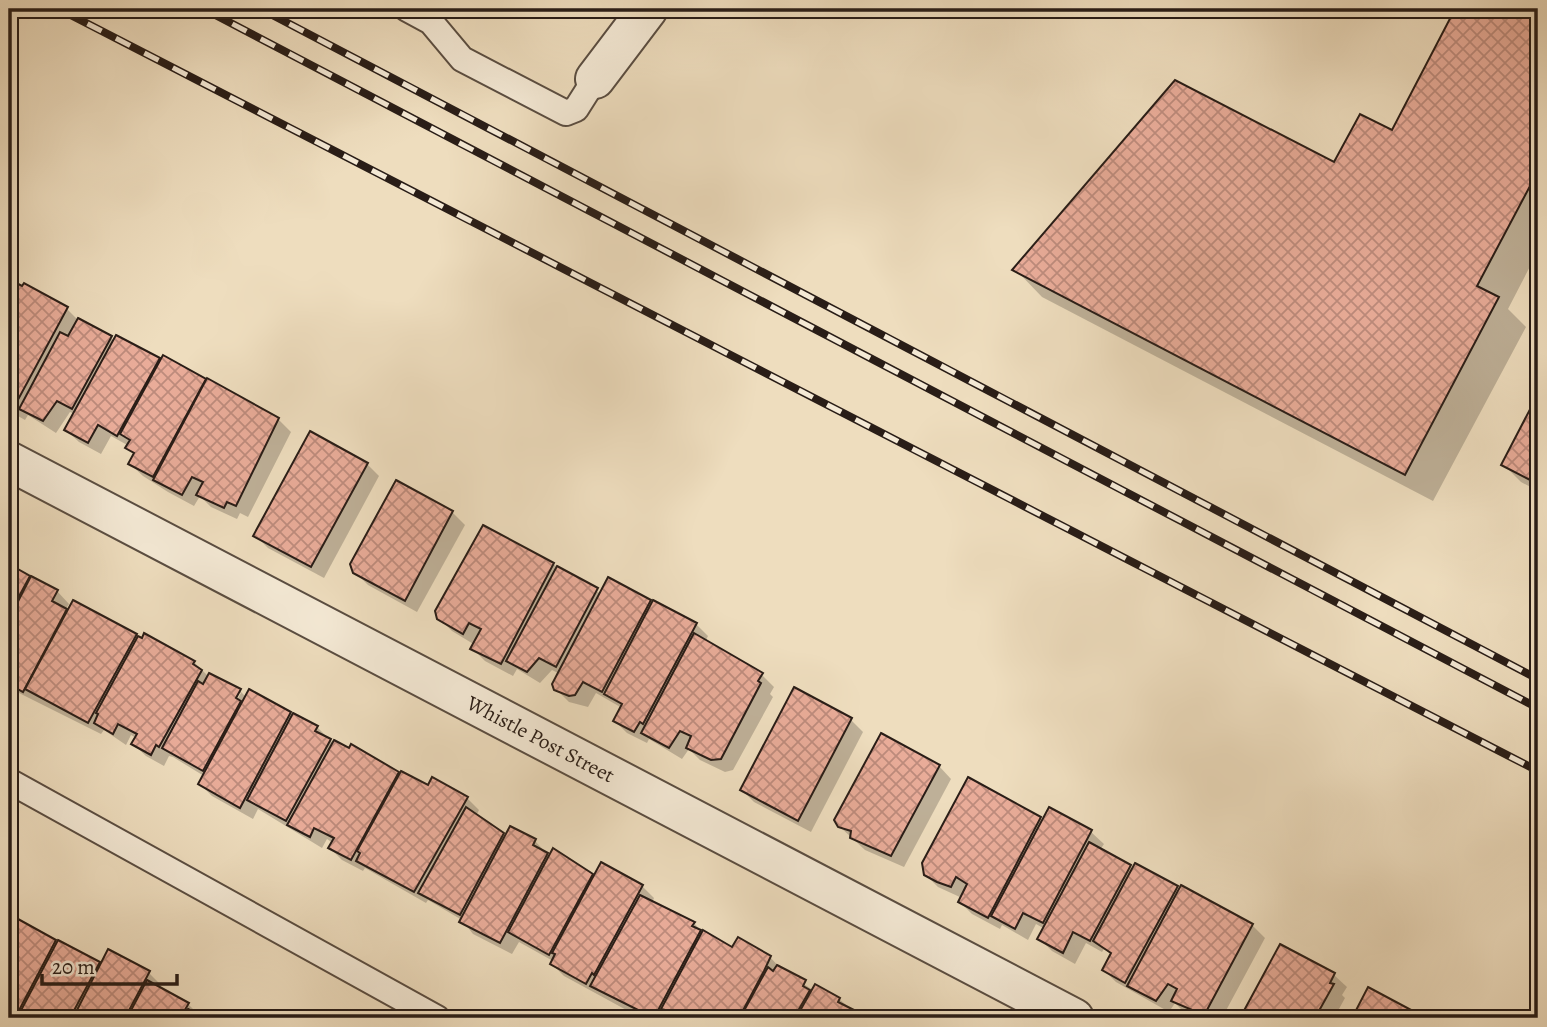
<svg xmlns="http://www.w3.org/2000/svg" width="1547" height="1027" viewBox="0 0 1547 1027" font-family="Alegreya,serif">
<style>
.shadow{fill:#0003;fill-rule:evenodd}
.building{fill:url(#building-cross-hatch);stroke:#291d17;stroke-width:2}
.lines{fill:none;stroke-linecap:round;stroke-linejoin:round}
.service-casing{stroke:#5a4d41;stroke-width:28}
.minor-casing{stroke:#5a4d41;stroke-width:42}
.service{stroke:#f4e9d5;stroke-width:24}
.minor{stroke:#f4e9d5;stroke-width:38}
.rail-casing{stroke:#291d17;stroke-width:8}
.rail{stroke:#f4e9d5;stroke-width:5;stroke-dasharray:16;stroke-linecap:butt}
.labels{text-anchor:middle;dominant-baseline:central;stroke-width:7;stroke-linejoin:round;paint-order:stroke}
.street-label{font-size:21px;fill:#291d17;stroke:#f4e9d5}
</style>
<defs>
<pattern id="building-cross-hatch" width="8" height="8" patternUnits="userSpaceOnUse" patternTransform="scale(1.75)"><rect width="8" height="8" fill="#e9ac99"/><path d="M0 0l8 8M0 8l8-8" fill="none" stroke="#bd8b7c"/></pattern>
</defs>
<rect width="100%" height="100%" fill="#eeddbe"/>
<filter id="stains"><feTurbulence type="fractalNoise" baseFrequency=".00286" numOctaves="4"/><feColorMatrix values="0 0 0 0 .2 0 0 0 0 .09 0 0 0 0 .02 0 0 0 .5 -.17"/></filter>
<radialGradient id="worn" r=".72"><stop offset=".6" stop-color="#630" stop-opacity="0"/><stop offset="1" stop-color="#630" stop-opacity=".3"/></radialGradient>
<g class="shadow">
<path d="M1457 9H1538V251L1508 309 1526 327 1433 501 1042 297 1015 269 1335 164 1393 133Z"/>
<path d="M9 280 67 309 77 319 115 341 161 362 164 358 278 419 291 432 248 517 240 513 237 519 211 507 200 496 194 506 168 492 143 476 130 464 135 455 129 446 111 436 101 454 79 442 66 430 75 414 70 412 56 433 28 415 25 420 9 411Z"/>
<path d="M1538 398V491L1521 482 1503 464Z"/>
<path d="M367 464 379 476 324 578 268 548 255 535Z"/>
<path d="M397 483 452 512 465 525 417 612 368 585 355 572Z"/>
<path d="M553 564 601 594 650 602 696 624 708 636 705 642 761 674 774 687 770 694 773 697 733 770 725 772 700 760 689 749 682 759 649 739 647 743 627 733 615 721 622 708 596 693 588 707 569 702 556 689 560 674 552 670 540 683 517 669 513 676 485 661 473 649 475 645 452 631 439 618Z"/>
<path d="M9 566 57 591 69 604 65 610 69 612 136 635 194 662 209 677 240 691 247 698 250 691 317 727 334 744 400 776 467 798 479 810 476 816 506 838 535 841 550 857 595 878 642 886 654 898 652 903 694 923 702 932 733 949 770 957 782 970 813 990 816 986 839 999 862 1018H641L564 976 552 964 553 961 519 942 512 954 473 934 462 920 428 900 426 903 365 868 363 871 342 860 330 848 333 843 327 839 322 848 258 809 253 819 212 796 200 784 204 776 173 757 169 756 164 766 146 756 133 744 136 738 131 735 126 745 104 730 101 734 9 688ZM237 693H241L233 707Z"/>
<path d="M795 690 851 720 863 732 811 832 754 802 742 790Z"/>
<path d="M939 766 951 779 904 867 865 850 839 826Z"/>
<path d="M1050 810 1091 832 1104 844 1100 850 1133 869 1180 891 1182 888 1252 925 1265 938 1222 1018H1197L1185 1013 1175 1003 1169 1012 1116 982 1104 970 1112 955 1104 949 1102 952 1086 943 1075 964 1052 951 1040 939 1045 929 1036 924 1028 940 1002 925 1000 929 972 914 960 902 962 898 938 887 925 874 1040 818 1044 822Z"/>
<path d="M9 916 102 966 109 952 149 973 161 985 160 989 188 1004 202 1018H9Z"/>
<path d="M1281 946 1334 975 1347 987 1342 995 1345 998 1334 1018H1242Z"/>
</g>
<g class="building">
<path d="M1455 9H1538V171L1477 286 1499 297 1405 475 1012 270 1175 80 1334 162 1360 114 1392 130Z"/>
<path d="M9 279 22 286 24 283 68 307 13 409 9 407Z"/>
<path d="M78 318 112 336 72 409 57 401 43 421 19 409 60 332 68 336Z"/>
<path d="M116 335 160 358 117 436 98 425 88 443 64 430Z"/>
<path d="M163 355 206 379 153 477 128 464 134 453 125 448 130 440 120 434Z"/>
<path d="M207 378 279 418 236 506 227 502 224 508 196 495 203 482 192 477 182 495 153 480Z"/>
<path d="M1538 394V484L1501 465Z"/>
<path d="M310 431 368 463 311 567 253 536Z"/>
<path d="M396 480 453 511 405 601 353 573 350 564Z"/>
<path d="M483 525 554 563 501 664 470 649 481 629 469 623 463 634 437 619 435 611Z"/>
<path d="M9 564 30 576 9 615Z"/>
<path d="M557 566 598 588 556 667 539 658 527 672 506 661Z"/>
<path d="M31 576 58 590 52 601 67 609 23 692 9 684V619Z"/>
<path d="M608 577 651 600 602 692 583 682 575 695 569 696 554 690 552 684Z"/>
<path d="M73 600 137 634 88 723 25 689Z"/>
<path d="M653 600 697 623 643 724 640 722 634 732 613 721 622 704 604 694Z"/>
<path d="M144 633 195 661 193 664 202 670 159 747 156 745 151 755 131 744 137 734 118 724 113 734 94 723 98 714 96 713 138 636 142 638Z"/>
<path d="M694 633 763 673 758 681 761 683 721 759 711 760 686 748 691 736 680 731 669 748 641 733Z"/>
<path d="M209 673 241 689 236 698 241 701 203 771 162 748 198 681 203 684Z"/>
<path d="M794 687 852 718 798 821 740 790Z"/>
<path d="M249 689 291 712 240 808 198 784Z"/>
<path d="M293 713 318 726 315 731 331 739 286 821 247 800Z"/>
<path d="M881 733 940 765 891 856 850 838 851 831 838 827 834 820Z"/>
<path d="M334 740 349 748 351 744 399 772 351 860 328 848 334 838 314 828 310 837 287 825Z"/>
<path d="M401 771 428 785 432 777 468 797 414 892 356 861 360 853 357 851Z"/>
<path d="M968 777 1041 817 988 918 958 902 967 884 956 877 951 887 937 882 924 875 922 863Z"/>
<path d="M466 807 504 833 460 915 418 893Z"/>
<path d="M1049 807 1092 830 1043 923 1023 913 1015 929 991 916Z"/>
<path d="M510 826 536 839 533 845 548 853 500 943 459 922Z"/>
<path d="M1089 842 1131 865 1090 941 1073 932 1063 953 1037 939Z"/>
<path d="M553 848 593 874 549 955 508 932Z"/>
<path d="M601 862 643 885 594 975 592 973 586 984 550 964 555 954 552 953Z"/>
<path d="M1135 863 1178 886 1125 983 1102 970 1111 953 1093 941Z"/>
<path d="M1181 885 1253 924 1207 1010 1199 1013 1171 1001 1177 989 1168 984 1156 1001 1127 986Z"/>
<path d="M640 895 695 922 692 926 701 930 654 1018 590 986Z"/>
<path d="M9 914 56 940 15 1018H9Z"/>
<path d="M703 930 732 947 738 937 771 956 764 971 739 1018H661L665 1010 661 1009Z"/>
<path d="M58 940 100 962 70 1018H17Z"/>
<path d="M1280 944 1335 973 1330 983 1334 984 1315 1018H1240Z"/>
<path d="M108 949 150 971 125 1018H73Z"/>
<path d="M777 965 806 980 803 986 810 990 794 1018H740L768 967 773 971Z"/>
<path d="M147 980 189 1003 180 1018H127Z"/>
<path d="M815 984 840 998 838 1002 854 1010 849 1018H796Z"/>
<path d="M1368 987 1426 1018H1352Z"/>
<path d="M188 1009 205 1018H183Z"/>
</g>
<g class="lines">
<g class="service-casing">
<g id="service">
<path d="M407 9 431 22 462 59 566 113 576 109 595 79"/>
<path d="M9 781 437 1018"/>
</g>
</g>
<g class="minor-casing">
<g id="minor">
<path d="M595 79 648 9"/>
<path id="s1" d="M9 461 1074 1018"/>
</g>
</g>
<use href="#service" class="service"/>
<use href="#minor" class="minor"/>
<g class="rail-casing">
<g id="rail">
<path d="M59 9 1538 771"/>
<path d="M204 9 1538 708"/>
<path d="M261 9 1538 679"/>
</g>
</g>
<use href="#rail" class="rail"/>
</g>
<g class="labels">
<g class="street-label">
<text stroke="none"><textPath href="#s1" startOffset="600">Whistle Post Street</textPath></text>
</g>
</g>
<rect width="1547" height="1027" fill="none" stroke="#eeddbe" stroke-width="35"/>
<rect x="10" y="10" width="1526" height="1006" fill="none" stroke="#291d17" stroke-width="3.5"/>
<rect x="18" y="18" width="1512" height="992" fill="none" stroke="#291d17" stroke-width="2"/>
<path d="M42 974v10h135v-10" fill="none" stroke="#291d17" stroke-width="3.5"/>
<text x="52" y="974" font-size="21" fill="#291d17" stroke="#f4e9d5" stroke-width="5" paint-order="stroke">20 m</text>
<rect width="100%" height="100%" filter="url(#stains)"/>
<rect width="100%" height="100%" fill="url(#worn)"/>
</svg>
